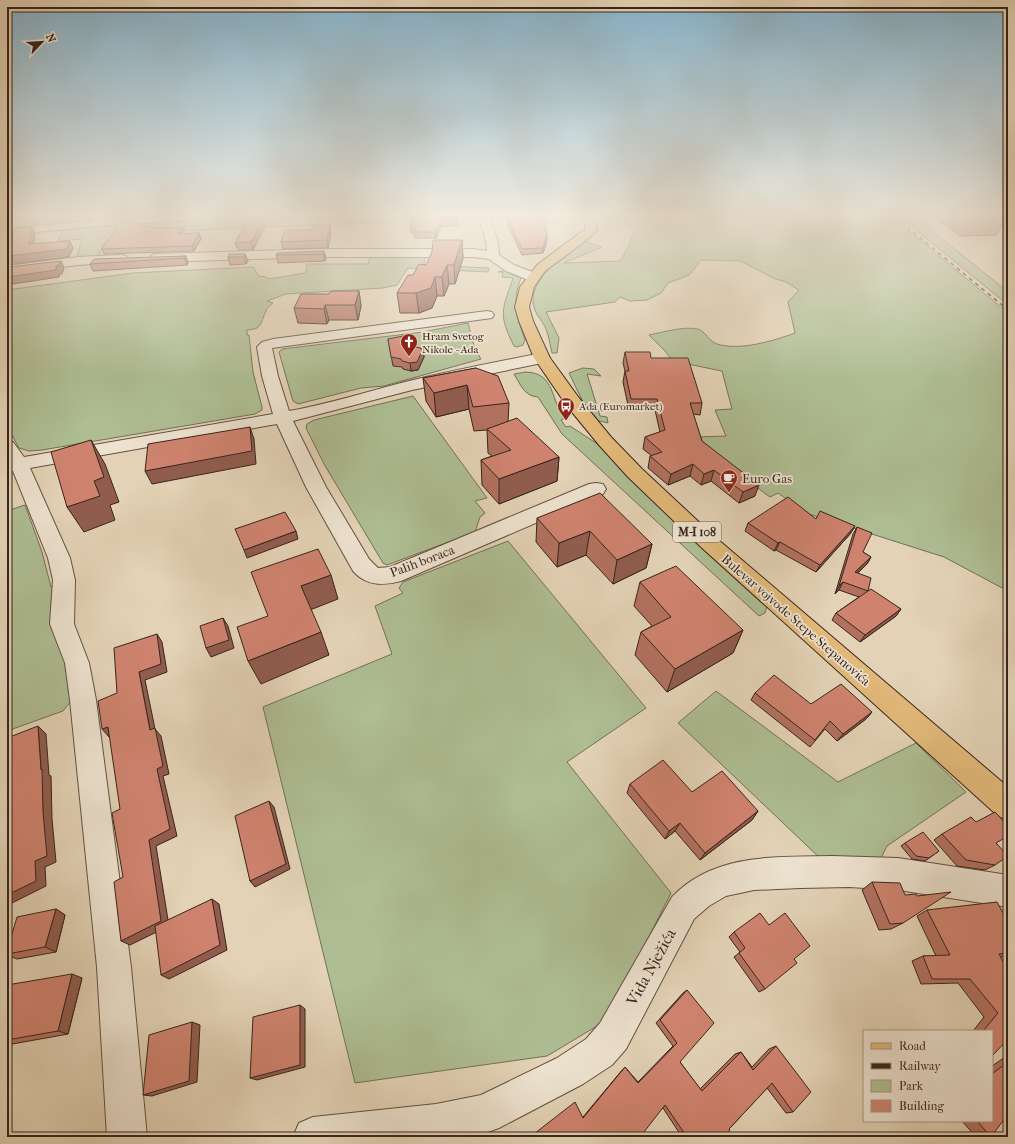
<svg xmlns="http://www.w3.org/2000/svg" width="1015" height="1144" viewBox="0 0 1015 1144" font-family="'IM FELL French Canon',serif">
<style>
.green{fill:#aebd92;stroke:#727058}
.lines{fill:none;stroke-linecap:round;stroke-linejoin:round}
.lane-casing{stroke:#625043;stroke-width:2}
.street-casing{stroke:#625043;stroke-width:2}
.primary-casing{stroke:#37241d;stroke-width:2}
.lane{fill:#ede2cf;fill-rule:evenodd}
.street{fill:#ede2cf;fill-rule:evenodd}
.primary{fill:#e2b97a;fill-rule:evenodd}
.rail{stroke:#37241d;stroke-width:1.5;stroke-dasharray:4 4;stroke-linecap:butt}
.wall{fill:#b2715f;stroke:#37241d}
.shaded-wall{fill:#915c4e;stroke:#37241d}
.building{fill:#cf836f;stroke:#37241d}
.labels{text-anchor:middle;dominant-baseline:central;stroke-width:3.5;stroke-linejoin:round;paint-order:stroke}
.far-poi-label{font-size:11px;fill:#37241d;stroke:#ede2cf;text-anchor:start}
.shield{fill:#ede2cf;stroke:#6e5d52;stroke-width:1}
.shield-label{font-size:12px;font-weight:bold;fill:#37241d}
.poi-label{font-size:13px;fill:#37241d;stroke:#ede2cf;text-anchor:start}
.street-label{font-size:13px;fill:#37241d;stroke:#ede2cf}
.near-street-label{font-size:16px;fill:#37241d;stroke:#ede2cf}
</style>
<rect width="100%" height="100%" fill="#e3d2b5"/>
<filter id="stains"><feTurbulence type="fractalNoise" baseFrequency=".005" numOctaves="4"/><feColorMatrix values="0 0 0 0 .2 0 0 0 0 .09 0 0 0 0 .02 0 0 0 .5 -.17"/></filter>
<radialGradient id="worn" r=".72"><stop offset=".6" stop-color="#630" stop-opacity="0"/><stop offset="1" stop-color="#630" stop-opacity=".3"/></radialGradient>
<g class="green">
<path d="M7 217H91L87 222 7 230Z"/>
<path d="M227 217H389L390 222 108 234 98 258 76 260 82 239 58 241 64 228 93 224Z"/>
<path d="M616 217H892L1008 313V591L944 557 806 513 778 493 770 497 714 456 695 437 726 436 715 410 732 409 722 371 673 361 665 351 649 335C664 332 683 326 698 329 705 331 710 342 717 344 740 351 773 341 795 333L788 302 799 290 786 282 773 278 741 261 701 260 689 275 668 283 661 293 647 300 630 301 620 297 615 302 546 312 559 338 557 353H552C550 345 549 336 546 329 543 321 536 316 534 307 526 281 566 253 584 241L602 247 564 263 620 261 629 246 634 231 621 218Z"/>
<path d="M900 217H915L1008 292V305Z"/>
<path d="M371 253 425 254 424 265 489 268 488 272 408 268 397 285 383 288 286 294 267 301 273 303C263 308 264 324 257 328 254 329 250 330 247 330V335H249L253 372 262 407V410L255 414 42 450 29 451 19 448 7 426V290L133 273 253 267 259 276 266 277 268 279 306 273 307 264H368Z"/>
<path d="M508 270 520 276 521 278C511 303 517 316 525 340L523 345 517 347 514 346C498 314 502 311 513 278L502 277 503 272H498Z"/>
<path d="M468 323 475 349 481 359 384 386 361 388 298 404 293 401 292 398 279 352 282 349 423 332Z"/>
<path d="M583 368 594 369 601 376 587 374 600 416 607 417 608 423 596 420 583 402 569 373Z"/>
<path d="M526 372C556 373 550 401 565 418L561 420 566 427 570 426 596 443 632 479 767 606 765 613 759 616 562 434 538 397C524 396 521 385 514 374Z"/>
<path d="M413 396 487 498 475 501 485 513 480 517 475 532 387 565 383 563 324 464 306 428 307 424 314 420Z"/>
<path d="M25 505 42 552 51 587 58 584 73 699 63 711 7 731V511Z"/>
<path d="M508 541 646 708 567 762 671 893 612 1010 597 1026 547 1056 355 1083 263 707 392 654 375 606 403 593 399 588 403 582Z"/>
<path d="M716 691 838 782 916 743 966 792 887 846 878 864 823 861 678 723Z"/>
</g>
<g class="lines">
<g class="lane-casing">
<path id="lane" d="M991 217H997L1008 224V229Z"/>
</g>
<g class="street-casing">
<g id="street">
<path d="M134 217H197L192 220 97 226 7 235V229Z"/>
<path d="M479 217H490L498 242 499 255 514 265 538 274 539 277 538 280H528L506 271 489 259 473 257H323L156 262 152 261 150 258 152 255 156 254 323 249H473L487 251 486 242Z"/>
<path d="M122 255 126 256 128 259 126 262 78 265 7 274V266L78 257Z"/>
<path d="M487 311 492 312 494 315 492 318 272 348 278 376 289 411C328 404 366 392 405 382 450 371 496 362 542 353L547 355 550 358 547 361 542 363 412 390 293 421 326 487 369 559 378 568 390 567 589 484 596 483 603 484 606 489 603 494 401 581C383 586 366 586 353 571L306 487 277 424 30 468 70 558 75 580 74 624 89 663 96 700 131 967 147 1137H107L97 967 70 700 65 663 50 624 53 580 48 558 13 471 7 472V440L13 442 24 457 273 414 262 376 257 347 262 342 273 339Z"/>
<path d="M832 856 898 858 1008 875V907L898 890 849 887 800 888 754 890 726 896 709 906 694 919 626 1049 612 1065 583 1084 499 1128 485 1133 468 1137H293L299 1123 313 1117 436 1104 481 1095 557 1058 586 1039 600 1023 672 897C714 853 776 857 832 856Z"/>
</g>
</g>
<g class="primary-casing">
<path id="primary" d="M577 217H590L596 223 597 230 588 239 545 271 534 287 529 307 533 321 550 358 579 398 611 437 642 469 715 537 1008 787V820L998 816 701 547 628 477 599 445 567 406 534 358 519 321 515 307 520 287 537 265 585 229V224Z"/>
</g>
<use href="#lane" class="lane"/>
<use href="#street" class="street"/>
<use href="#primary" class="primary"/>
<path class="rail" d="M895 217 1008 310"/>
</g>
<g class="wall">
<path d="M414 217H457L458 226H441L436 238H415L414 233H411L410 228Z"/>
<path d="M491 217H510L492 218Z"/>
<path d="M934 217H999L1004 221 997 235 960 236Z"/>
<path d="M508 220 547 241 543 253 522 255 508 226Z"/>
<path d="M330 225 331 232 328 248 283 249 281 242 312 230Z"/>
<path d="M265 226 253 250H238L235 243Z"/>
<path d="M154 228 185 232 184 234 199 233 201 239 194 251 104 254 102 249Z"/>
<path d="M462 240 463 258 455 284H449L444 296H437L432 308 419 313H400L397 293 413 275Z"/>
<path d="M324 251 326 258 325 261 278 263 276 255Z"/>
<path d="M245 254 248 261 246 264 230 265 228 257Z"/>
<path d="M186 256 188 263 187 265 93 271 90 264Z"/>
<path d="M359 291 361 306 358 320H329L327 324 298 323 294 308 329 294Z"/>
<path d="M388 339 423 349 424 357 418 370 411 371 403 369 402 367 393 366Z"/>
<path d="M625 352 651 358 702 403 700 415 693 414 702 441 755 496 739 503 711 481 701 485 690 476 668 485 648 468 650 456H652L643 449 645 437 660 432 655 410H629L623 382 625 371 623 363Z"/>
<path d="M476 368 509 403 508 421 559 457 557 481 499 504 482 485 481 460 492 456 488 453 487 430 474 431 469 409 436 417 426 401 423 378Z"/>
<path d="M537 518 652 544 646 568 613 584 586 555 557 567 536 542Z"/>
<path d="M816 519 851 533 816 572 776 550 774 551 745 531 748 523Z"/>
<path d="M857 527 863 552 871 557 867 564 858 573 868 591 901 609 896 616 860 642 832 620 836 613 859 597 839 590 835 594 853 534Z"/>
<path d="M640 582 743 630 733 653 667 692 635 655 641 632 652 626 634 606Z"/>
<path d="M755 693 811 704 872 712 866 719 837 741 825 729 810 747 751 700Z"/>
<path d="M630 784 692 792 758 811 752 820 700 860 675 831 665 839 627 793Z"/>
<path d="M942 834 996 843 995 865 985 870 957 866 934 840Z"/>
<path d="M905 843 939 851 925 861 912 859 901 846Z"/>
<path d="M872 882 903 923 891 929 879 930 862 890Z"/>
<path d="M56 909 65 915 56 952 17 959 7 955V951Z"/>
<path d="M927 910 1008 922V956L1000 957 1008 1039 992 1031H973L984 1017 958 983 921 984 912 961 923 956H936L917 916Z"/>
<path d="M734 932 794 959 765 989 759 992 734 957 740 952 729 937Z"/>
<path d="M82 978 68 1034 7 1045V985Z"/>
<path d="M687 990 680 1062 700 1089 735 1054 741 1052 752 1067 769 1049 776 1046 793 1112 786 1113 767 1088 729 1129 724 1137H682L663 1108 529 1137 583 1117 623 1069 625 1067 638 1082 673 1046 656 1023 683 993Z"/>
<path d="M1008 1055V1082L1004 1087 991 1137H976L962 1121H992V1066Z"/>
</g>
<g class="shaded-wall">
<path d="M264 219 265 226 253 250 251 242Z"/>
<path d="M441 221V226L436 238 435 232Z"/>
<path d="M330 225 331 232 328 248 327 240Z"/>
<path d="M32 227 35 234 33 252 29 244Z"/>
<path d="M183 227 185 232 180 240 178 234Z"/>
<path d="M199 233 201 239 194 251 192 246Z"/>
<path d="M547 235V241L543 253V248Z"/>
<path d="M462 240 463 258 455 284 454 265Z"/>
<path d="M70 241 73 248 69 257 14 264 10 256Z"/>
<path d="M324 251 326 258 325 261 324 254Z"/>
<path d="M245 254 248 261 246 264 244 257Z"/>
<path d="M186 256 188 263 187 265 184 258Z"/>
<path d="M61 261 64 268 62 274H60L59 277 13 284 8 277 56 266Z"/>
<path d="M447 265 449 284 444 296 442 277Z"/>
<path d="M435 277 437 296 432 308 419 313 416 293Z"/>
<path d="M359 291 361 306 358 320 355 305Z"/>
<path d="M325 305 329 320 327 324 324 309Z"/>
<path d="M423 349 424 357 418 370 411 371 410 363Z"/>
<path d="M467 385 469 409 436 417 434 393Z"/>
<path d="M250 427 254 439 256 464 152 484 145 471Z"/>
<path d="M91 440 105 464 119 502 110 505 115 520 84 532 67 507 94 481Z"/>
<path d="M559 457 557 481 499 504V479Z"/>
<path d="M693 464 690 476 668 485 671 474Z"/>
<path d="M714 470 711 481 701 485 704 474Z"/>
<path d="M759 485 755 496 739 503 743 492Z"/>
<path d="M855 526 851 533 816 572 820 565Z"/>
<path d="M296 531 298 539 247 558 244 550Z"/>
<path d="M590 531 586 555 557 567 559 543Z"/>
<path d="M780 542 776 550 774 551 778 543Z"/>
<path d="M652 544 646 568 613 584 617 560Z"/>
<path d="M871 557 867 564 851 579 855 572Z"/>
<path d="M331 575 338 599 310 610 301 586Z"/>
<path d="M843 582 839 590 835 594 839 586Z"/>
<path d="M901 609 896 616 860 642 865 635Z"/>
<path d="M223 618 228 626 234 648 211 657 206 648Z"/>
<path d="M743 630 733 653 667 692 675 669Z"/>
<path d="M321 632 329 655 261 684 248 661Z"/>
<path d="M157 634 162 642 167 672 145 680 155 729 161 736 169 774 163 776 177 836 156 846 169 926 130 945 121 941 149 840 157 769 150 730 139 672Z"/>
<path d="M872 712 866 719 837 741 843 734Z"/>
<path d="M38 726 46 734 49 775 51 776 52 819 56 862 45 867 46 886 12 903 7 900V895L35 861 43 812 41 770Z"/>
<path d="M108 727 109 737 102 729Z"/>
<path d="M269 801 274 807 290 869 255 887 250 881Z"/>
<path d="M758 811 752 820 700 860 705 853Z"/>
<path d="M680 823 675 831 665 839 669 831Z"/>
<path d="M212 899 219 904 227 950 169 979 161 975Z"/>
<path d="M56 909 65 915 56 952 45 947Z"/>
<path d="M72 974 82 978 68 1034 58 1031Z"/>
<path d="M300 1005 305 1009V1067L257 1080 250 1078Z"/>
<path d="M192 1022 200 1025 197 1082 152 1096 143 1095Z"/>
<path d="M7 1110H11L7 1123Z"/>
</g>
<g class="building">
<path d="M249 217H261L264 219 251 242 235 243Z"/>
<path d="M414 217H457L458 220 441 221 435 232H414L416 228H410Z"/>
<path d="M960 217H999L1004 221 967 222Z"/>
<path d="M544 219 547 235 543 248 522 249 508 220Z"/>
<path d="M121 220H128L154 228 183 227 178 234 199 233 192 246 102 249Z"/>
<path d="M330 225 327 240 281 242 285 230H312L313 226Z"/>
<path d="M32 227 29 244 70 241 66 249 10 256 14 228Z"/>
<path d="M433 240H462L454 265H447L442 277H435L431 288 416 293H397L408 275H413L419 264 426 265 432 252Z"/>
<path d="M324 251V254L276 255 277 253Z"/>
<path d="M229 254H245L244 257H228Z"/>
<path d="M186 256 184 258 90 264 94 259Z"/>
<path d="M61 261 58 266H56V270L8 277 9 267Z"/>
<path d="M331 291H359L355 305H325L324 309 294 308 301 294H329Z"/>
<path d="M408 335 416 347 423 349 417 362 410 363 402 361 401 359 391 357 388 339Z"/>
<path d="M625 352H650L651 358H688L702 403H690L702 441 759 485 743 492 714 470 704 474 693 464 671 474 650 456 662 452 645 437 665 430 657 399H631L625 371H629Z"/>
<path d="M476 368 498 376 509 403 473 407 467 385 434 393 423 378Z"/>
<path d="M517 418 559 457 499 479 481 460 511 450 487 429Z"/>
<path d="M250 427 252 451 145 471 148 444Z"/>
<path d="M91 440 104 477 94 481 100 496 67 507 51 452Z"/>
<path d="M600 493 652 544 617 560 590 531 559 543 537 518Z"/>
<path d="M788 497 816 519 820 511 855 526 820 565 780 542 778 543 748 523Z"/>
<path d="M285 512 296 531 244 550 235 529Z"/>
<path d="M857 527 872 533 863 552 871 557 855 572 871 578 868 591 871 589 901 609 865 635 836 613 868 591 843 582 839 586Z"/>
<path d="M318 549 331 575 301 586 321 632 248 661 237 627 268 616 251 572Z"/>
<path d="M676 566 743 630 675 669 641 632 671 617 640 582Z"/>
<path d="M223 618 229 640 206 648 200 626Z"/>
<path d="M157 634 161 664 139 672 150 730 155 728 163 766 157 769 170 829 149 840 161 921 121 941 114 882 123 877 112 813 120 809 108 727 102 729 98 701 117 693 114 648Z"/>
<path d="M774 675 811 704 841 684 872 712 843 734 830 721 815 740 755 693Z"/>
<path d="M38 726 41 770 42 769 43 812 47 856 35 861 36 881 7 895V738Z"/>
<path d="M663 760 692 792 722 771 758 811 705 853 680 823 669 831 630 784Z"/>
<path d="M269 801 286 864 250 881 235 816Z"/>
<path d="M995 812 1008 826V836L996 843 1008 856 995 865 966 860 942 834 971 817 976 822Z"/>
<path d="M923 832 939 851 929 858 916 856 905 843Z"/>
<path d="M872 882 900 883 905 895 916 894 917 896 951 892 903 923 890 924Z"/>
<path d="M212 899 220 945 161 975 155 926Z"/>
<path d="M997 902 1008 922V953L999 954 1008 971V1039L992 1056V1031H983L998 1013 970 979H932L923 956 950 955 927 910Z"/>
<path d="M56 909 45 947 7 954V951L17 917Z"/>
<path d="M760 913 769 925 785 913 810 946 794 959 797 963 765 989 739 953 745 948 734 932Z"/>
<path d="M72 974 58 1031 7 1040V985Z"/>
<path d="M687 990 714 1023 680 1062 702 1091 741 1052 753 1070 776 1046 811 1092 793 1112 772 1083 729 1129 730 1130 724 1137H687L665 1105 644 1132 647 1137H530L575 1102 583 1118 625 1067 638 1083 677 1043 660 1020Z"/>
<path d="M300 1005V1065L250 1078 253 1017Z"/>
<path d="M192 1022 189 1081 143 1095 149 1035Z"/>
<path d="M1008 1062V1082L1004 1087 1008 1091V1114L991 1137 977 1121H992V1074Z"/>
</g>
<linearGradient id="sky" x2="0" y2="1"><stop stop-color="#87b6d0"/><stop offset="0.57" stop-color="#f2ebde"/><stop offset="1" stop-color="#f2ebde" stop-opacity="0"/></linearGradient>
<rect width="1015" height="378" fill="url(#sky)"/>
<defs>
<g id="church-pin" transform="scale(0.9)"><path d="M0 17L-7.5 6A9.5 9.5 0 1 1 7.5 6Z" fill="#8f2418" stroke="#ede2cf"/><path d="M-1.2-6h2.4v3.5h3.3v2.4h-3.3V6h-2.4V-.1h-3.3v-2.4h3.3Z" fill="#fff"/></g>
<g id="bus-pin" transform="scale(0.9)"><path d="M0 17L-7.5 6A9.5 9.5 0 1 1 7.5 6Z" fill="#8f2418" stroke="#ede2cf"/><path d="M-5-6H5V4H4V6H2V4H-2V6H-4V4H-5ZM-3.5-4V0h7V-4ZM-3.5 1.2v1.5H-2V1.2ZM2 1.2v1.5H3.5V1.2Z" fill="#fff"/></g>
<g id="cafe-pin" transform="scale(0.9)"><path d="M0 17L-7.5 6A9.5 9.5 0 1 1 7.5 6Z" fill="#8f2418" stroke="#ede2cf"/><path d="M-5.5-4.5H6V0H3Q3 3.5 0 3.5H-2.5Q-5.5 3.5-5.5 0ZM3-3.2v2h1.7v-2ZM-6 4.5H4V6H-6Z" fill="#fff"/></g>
</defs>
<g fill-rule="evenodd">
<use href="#church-pin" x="409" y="342"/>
<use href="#bus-pin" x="566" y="406"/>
<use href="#cafe-pin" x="729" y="478"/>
</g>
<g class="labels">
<g class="far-poi-label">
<text x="422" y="336">Hram Svetog<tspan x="422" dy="13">Nikole - Ada</tspan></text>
<text x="579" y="406">Ada (Euromarket)</text>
</g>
<rect class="shield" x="673" y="522" width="48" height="20" rx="3"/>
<g class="shield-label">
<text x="697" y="532">M-I 108</text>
</g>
<g class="poi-label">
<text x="742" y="478">Euro Gas</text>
</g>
<g class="street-label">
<text transform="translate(422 561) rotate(-21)">Palih boraca</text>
<text transform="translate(796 620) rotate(41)">Bulevar vojvode Stepe Stepanovića</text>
</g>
<g class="near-street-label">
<text transform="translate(651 967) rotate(-61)">Vida Nježića</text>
</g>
</g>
<rect width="1015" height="1144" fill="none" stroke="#e3d2b5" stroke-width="24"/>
<rect x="8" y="8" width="999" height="1128" fill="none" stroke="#37241d" stroke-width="2"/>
<rect x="12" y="12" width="991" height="1120" fill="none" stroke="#37241d"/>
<rect x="863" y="1030" width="130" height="92" fill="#ede2cf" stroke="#a49688"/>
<rect x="871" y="1043" width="20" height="6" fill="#e2b97a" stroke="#a49688"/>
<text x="899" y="1050" font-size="12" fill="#37241d">Road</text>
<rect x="871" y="1063" width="20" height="6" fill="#37241d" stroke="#a49688"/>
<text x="899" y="1070" font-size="12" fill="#37241d">Railway</text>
<rect x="871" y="1080" width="20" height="12" fill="#aebd92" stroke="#a49688"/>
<text x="899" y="1090" font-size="12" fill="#37241d">Park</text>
<rect x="871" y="1100" width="20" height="12" fill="#cf836f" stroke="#a49688"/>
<text x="899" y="1110" font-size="12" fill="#37241d">Building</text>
<g transform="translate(42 42) rotate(65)" stroke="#ede2cf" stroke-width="3" paint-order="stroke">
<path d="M0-3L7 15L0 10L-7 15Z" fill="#37241d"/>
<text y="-6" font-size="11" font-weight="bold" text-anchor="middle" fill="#37241d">N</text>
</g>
<rect width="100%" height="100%" filter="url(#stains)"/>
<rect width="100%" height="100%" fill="url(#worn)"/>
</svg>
